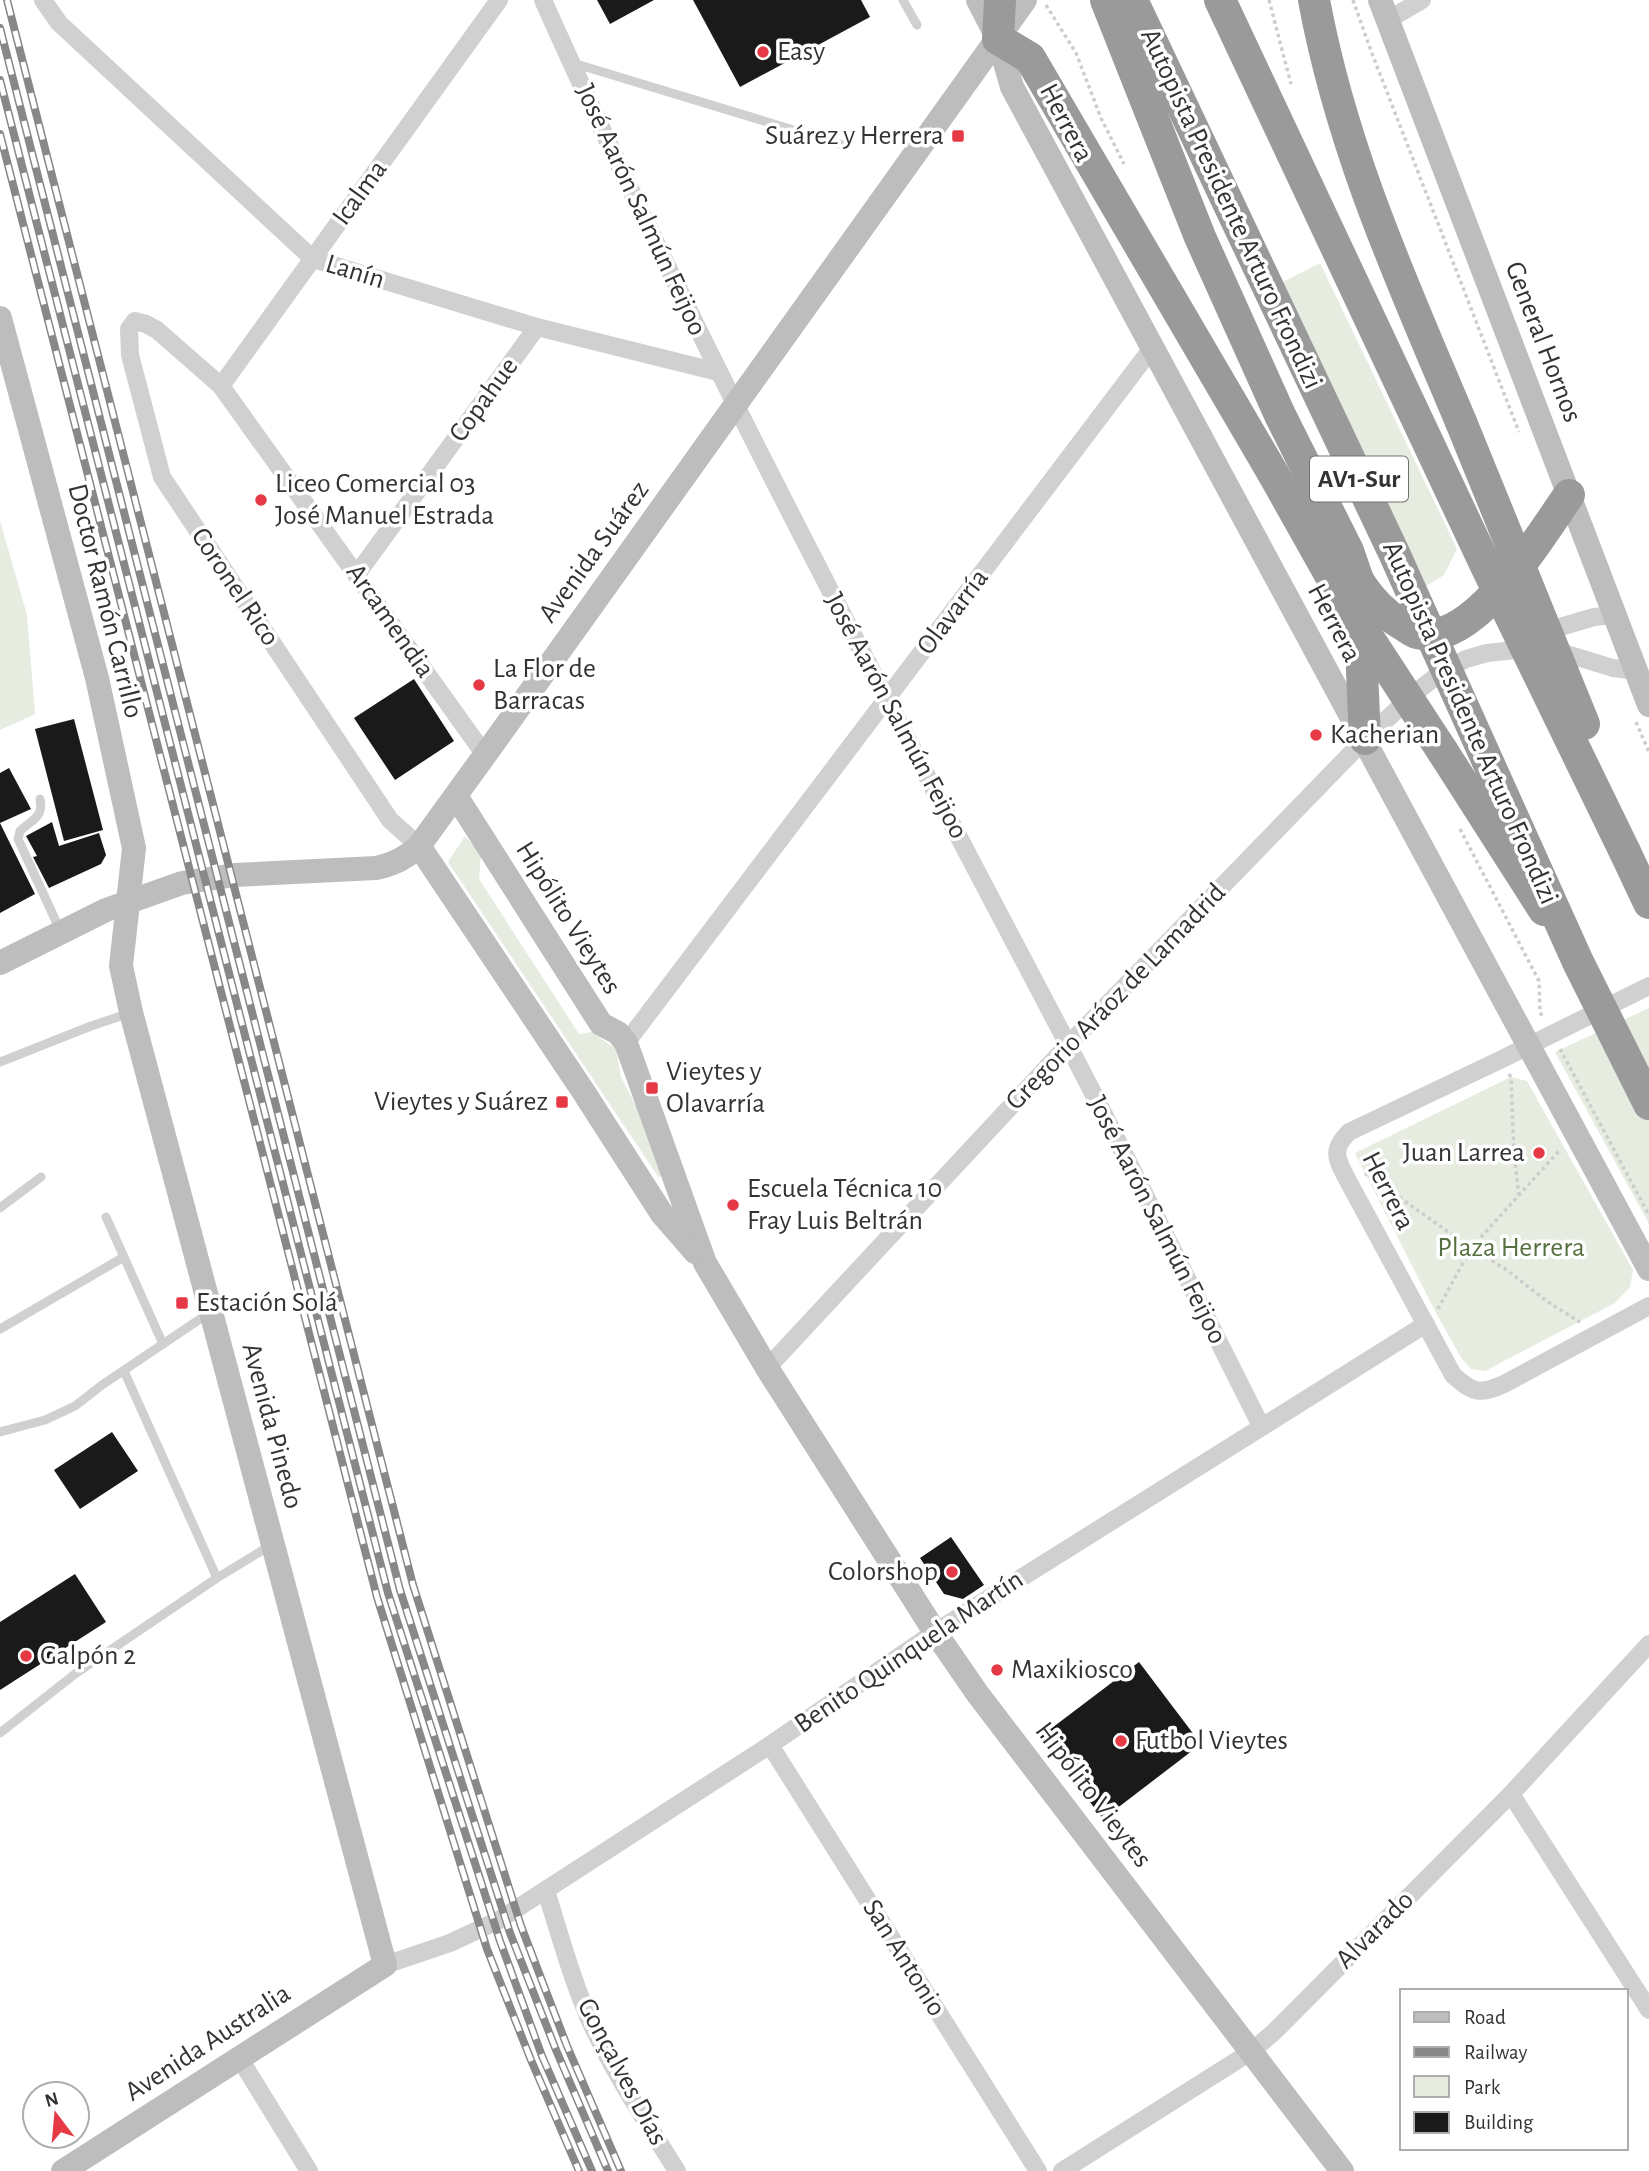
<svg xmlns="http://www.w3.org/2000/svg" width="1649" height="2171" viewBox="0 0 1649 2171" font-family="'Alegreya Sans',sans-serif">
<style>
.green{fill:#e6ecdf}
.building{fill:#1a1a1a}
.lines{fill:none;stroke-linecap:round;stroke-linejoin:round}
.path{stroke:#cdcdcd;stroke-width:3.5;stroke-dasharray:3.5 3.5;stroke-linecap:butt}
.lane{stroke:#d0d0d0;stroke-width:9}
.street{stroke:#d0d0d0;stroke-width:18}
.secondary{stroke:#bdbdbd;stroke-width:24}
.highway{stroke:#9a9a9a;stroke-width:32}
.rail-casing{stroke:#888;stroke-width:8}
.rail{stroke:#fff;stroke-width:5;stroke-dasharray:16;stroke-linecap:butt}
.highway-bridge{stroke:#9a9a9a;stroke-width:32}
.poi-dot{fill:#e63946;stroke:#fff;stroke-width:2.5}
.labels{text-anchor:middle;dominant-baseline:central;stroke-width:7;stroke-linejoin:round;paint-order:stroke}
.shield{fill:#fff;stroke:#707070;stroke-width:2}
.shield-label{font-size:26px;font-weight:bold;fill:#333}
.poi-label{font-size:28px;fill:#333;stroke:#fff;text-anchor:start}
.street-label{font-size:28px;fill:#333;stroke:#fff}
.park-label{font-size:28px;fill:#56703f;stroke:#fff}
</style>
<rect width="100%" height="100%" fill="#fff"/>
<g class="green">
<path d="M1320 263 1457 549 1444 575 1426 586 1283 282Z"/>
<path d="M0 521 27 615 35 714 0 730Z"/>
<path d="M465 836 481 854 479 879 579 1034 592 1032 616 1049 621 1077 645 1123 665 1172 659 1178 448 862Z"/>
<path d="M1649 1008V1224L1555 1052Z"/>
<path d="M1511 1077 1527 1081 1633 1270 1630 1287 1615 1303 1485 1371 1471 1369 1462 1359 1436 1313 1355 1153Z"/>
</g>
<g class="building">
<path d="M597 0H654L610 24Z"/>
<path d="M693 0H861L870 17 740 87Z"/>
<path d="M414 679 454 741 395 780 354 718Z"/>
<path d="M74 719 103 830 64 841 35 729Z"/>
<path d="M9 768 31 809 0 823 35 894 0 913V773Z"/>
<path d="M52 822 59 846 99 833 106 855 101 864 49 888 33 857 37 856 26 836Z"/>
<path d="M112 1432 138 1471 80 1509 54 1470Z"/>
<path d="M951 1537 984 1585 963 1599 944 1594 920 1558Z"/>
<path d="M75 1574 106 1622 0 1690V1622Z"/>
<path d="M1139 1662 1201 1744 1103 1819 1040 1737Z"/>
</g>
<g class="lines">
<g class="path">
<path d="M1269 0 1291 84"/>
<path d="M1353 0 1371 51 1519 432"/>
<path d="M1046 5 1076 53 1101 118 1124 164"/>
<path d="M1636 722 1649 752"/>
<path d="M1460 829 1539 981 1540 1012 1543 1018"/>
<path d="M1560 1049 1649 1215"/>
<path d="M1509 1074 1511 1077 1514 1153 1519 1197"/>
<path d="M1365 1173 1471 1248 1504 1268 1548 1302 1580 1322"/>
<path d="M1438 1309 1471 1248 1560 1150"/>
</g>
<g class="lane">
<path d="M903 0 917 25"/>
<path d="M573 63 846 146"/>
<path d="M40 799C44 818 31 820 20 831L18 839 60 930"/>
<path d="M0 1062 91 1026 130 1013"/>
<path d="M0 1208 41 1177"/>
<path d="M106 1217 163 1344"/>
<path d="M0 1329 124 1257"/>
<path d="M124 1371 217 1578"/>
<path d="M0 1432 45 1420 75 1406 102 1385 209 1313"/>
<path d="M0 1733 75 1674 217 1578 271 1545"/>
</g>
<g class="street">
<path d="M43 0 59 23 313 259 537 327 718 372"/>
<path d="M543 0C701 354 885 696 1065 1039 1132 1167 1196 1297 1261 1426"/>
<path d="M1388 20 1422 0"/>
<path d="M221 386 499 0"/>
<path d="M357 574 537 327"/>
<path d="M1540 633 1594 617 1614 615"/>
<path d="M419 846 390 820 162 477 130 355 129 329 135 321 146 324 157 330 221 386 485 755"/>
<path d="M1649 986 1500 1060 1349 1132C1331 1150 1336 1158 1347 1179L1453 1375C1473 1393 1479 1395 1504 1384L1649 1306"/>
<path d="M626 1043 1152 348"/>
<path d="M767 1368 1068 1045 1365 739 1420 689 1443 671 1466 659 1487 653 1544 647 1613 668 1636 671"/>
<path d="M770 1745 1038 2171"/>
<path d="M1511 1794 1649 2010"/>
<path d="M546 1891C560 1935 572 1980 591 2023 615 2075 647 2123 677 2171"/>
<path d="M385 1965 450 1943 499 1920 770 1745 935 1632 1426 1324"/>
<path d="M240 2059 309 2171"/>
<path d="M1062 2171 1252 2051 1275 2031 1511 1794 1649 1644"/>
</g>
<g class="secondary">
<path d="M978 0 998 39 1012 87 1649 1269"/>
<path d="M1380 0 1649 705"/>
<path d="M0 318 97 678 134 848 121 966 131 1012 385 1965 63 2171"/>
<path d="M456 796 601 1024 618 1033 626 1043 705 1263 767 1368 935 1632 977 1693 1342 2171"/>
<path d="M419 846 583 1091 662 1214 695 1252"/>
<path d="M0 963 106 910 182 883 235 875 376 868C394 864 406 858 419 846L485 755 1025 0"/>
</g>
<g class="highway">
<path d="M1000 0 998 39 1030 58 1274 475"/>
<path d="M1106 0 1200 237 1280 415 1348 551 1358 580 1365 739"/>
<path d="M1314 0C1342 151 1402 282 1461 422"/>
<path d="M1358 580C1369 598 1384 614 1403 625 1407 627 1412 632 1417 633 1473 650 1542 533 1569 495"/>
<path d="M1443 752 1544 910"/>
<path d="M1625 852 1649 903"/>
</g>
<g class="rail-casing">
<g id="rail">
<path d="M7 0 413 1585 521 1926 567 2046 621 2171"/>
<path d="M0 28 400 1590 510 1933 556 2050 608 2171"/>
<path d="M0 80 388 1593 500 1941 542 2056 592 2171"/>
<path d="M0 134 377 1597 487 1949 531 2060 579 2171"/>
</g>
</g>
<use href="#rail" class="rail"/>
<g class="highway-bridge">
<path d="M1132 0 1394 553 1578 962 1649 1104"/>
<path d="M1220 0 1486 566 1625 852"/>
<path d="M1461 422 1584 724"/>
<path d="M1274 475 1347 605 1443 752"/>
</g>
</g>
<g class="poi-dot">
<circle cx="763" cy="52" r="7"/>
<rect x="951" y="129" width="14" height="14" rx="3.5"/>
<circle cx="261" cy="500" r="7"/>
<circle cx="479" cy="685" r="7"/>
<circle cx="1316" cy="735" r="7"/>
<rect x="645" y="1081" width="14" height="14" rx="3.5"/>
<rect x="555" y="1095" width="14" height="14" rx="3.5"/>
<circle cx="1539" cy="1153" r="7"/>
<circle cx="733" cy="1205" r="7"/>
<rect x="175" y="1296" width="14" height="14" rx="3.5"/>
<circle cx="952" cy="1572" r="7"/>
<circle cx="26" cy="1656" r="7"/>
<circle cx="997" cy="1670" r="7"/>
<circle cx="1121" cy="1741" r="7"/>
</g>
<g class="labels">
<rect class="shield" x="1310" y="456.5" width="98" height="45" rx="5"/>
<g class="shield-label">
<text x="1359" y="479">AV1-Sur</text>
</g>
<g class="poi-label">
<text x="777" y="52">Easy</text>
<text x="944" y="136" text-anchor="end">Suárez y Herrera</text>
<text x="275" y="484">Liceo Comercial 03<tspan x="275" dy="32">José Manuel Estrada</tspan></text>
<text x="493" y="669">La Flor de<tspan x="493" dy="32">Barracas</tspan></text>
<text x="1330" y="735">Kacherian</text>
<text x="666" y="1072">Vieytes y<tspan x="666" dy="32">Olavarría</tspan></text>
<text x="548" y="1102" text-anchor="end">Vieytes y Suárez</text>
<text x="1525" y="1153" text-anchor="end">Juan Larrea</text>
<text x="747" y="1189">Escuela Técnica 10<tspan x="747" dy="32">Fray Luis Beltrán</tspan></text>
<text x="196" y="1303">Estación Solá</text>
<text x="938" y="1572" text-anchor="end">Colorshop</text>
<text x="40" y="1656">Galpón 2</text>
<text x="1011" y="1670">Maxikiosco</text>
<text x="1135" y="1741">Futbol Vieytes</text>
</g>
<g class="street-label">
<text transform="translate(1066 123) rotate(62)">Herrera</text>
<text transform="translate(360 193) rotate(-54)">Icalma</text>
<text transform="translate(1231 209) rotate(65)">Autopista Presidente Arturo Frondizi</text>
<text transform="translate(641 210) rotate(65)">José Aarón Salmún Feijoo</text>
<text transform="translate(355 272) rotate(17)">Lanín</text>
<text transform="translate(1543 342) rotate(69)">General Hornos</text>
<text transform="translate(484 400) rotate(-54)">Copahue</text>
<text transform="translate(594 552) rotate(-54)">Avenida Suárez</text>
<text transform="translate(235 587) rotate(56)">Coronel Rico</text>
<text transform="translate(105 601) rotate(76)">Doctor Ramón Carrillo</text>
<text transform="translate(953 612) rotate(-53)">Olavarría</text>
<text transform="translate(390 621) rotate(55)">Arcamendia</text>
<text transform="translate(1334 623) rotate(62)">Herrera</text>
<text transform="translate(896 716) rotate(62)">José Aarón Salmún Feijoo</text>
<text transform="translate(1470 723) rotate(66)">Autopista Presidente Arturo Frondizi</text>
<text transform="translate(568 918) rotate(58)">Hipólito Vieytes</text>
<text transform="translate(1116 997) rotate(-46)">Gregorio Aráoz de Lamadrid</text>
<text transform="translate(1388 1191) rotate(63)">Herrera</text>
<text transform="translate(1157 1220) rotate(63)">José Aarón Salmún Feijoo</text>
<text transform="translate(272 1426) rotate(75)">Avenida Pinedo</text>
<text transform="translate(909 1652) rotate(-34)">Benito Quinquela Martín</text>
<text transform="translate(1093 1795) rotate(53)">Hipólito Vieytes</text>
<text transform="translate(1375 1930) rotate(-45)">Alvarado</text>
<text transform="translate(904 1958) rotate(58)">San Antonio</text>
<text transform="translate(208 2043) rotate(-33)">Avenida Australia</text>
<text transform="translate(622 2072) rotate(62)">Gonçalves Días</text>
</g>
<g class="park-label">
<text x="1511" y="1248">Plaza Herrera</text>
</g>
</g>
<rect x="1400" y="1989" width="228" height="161" fill="#ffffff" stroke="#adadad" stroke-width="2"/>
<rect x="1414" y="2012" width="35" height="10" fill="#bdbdbd" stroke="#adadad" stroke-width="2"/>
<text x="1464" y="2024" font-size="21" fill="#333333">Road</text>
<rect x="1414" y="2047" width="35" height="10" fill="#888888" stroke="#adadad" stroke-width="2"/>
<text x="1464" y="2059" font-size="21" fill="#333333">Railway</text>
<rect x="1414" y="2076" width="35" height="21" fill="#e6ecdf" stroke="#adadad" stroke-width="2"/>
<text x="1464" y="2094" font-size="21" fill="#333333">Park</text>
<rect x="1414" y="2112" width="35" height="21" fill="#1a1a1a" stroke="#adadad" stroke-width="2"/>
<text x="1464" y="2129" font-size="21" fill="#333333">Building</text>
<g transform="translate(56 2115) rotate(344)"><circle r="33" fill="#ffffff" stroke="#adadad" stroke-width="2"/>
<path d="M0-5L12 26L0 18L-12 26Z" fill="#e63946"/>
<text y="-10" font-size="19" font-weight="bold" text-anchor="middle" fill="#333333">N</text>
</g>
</svg>
